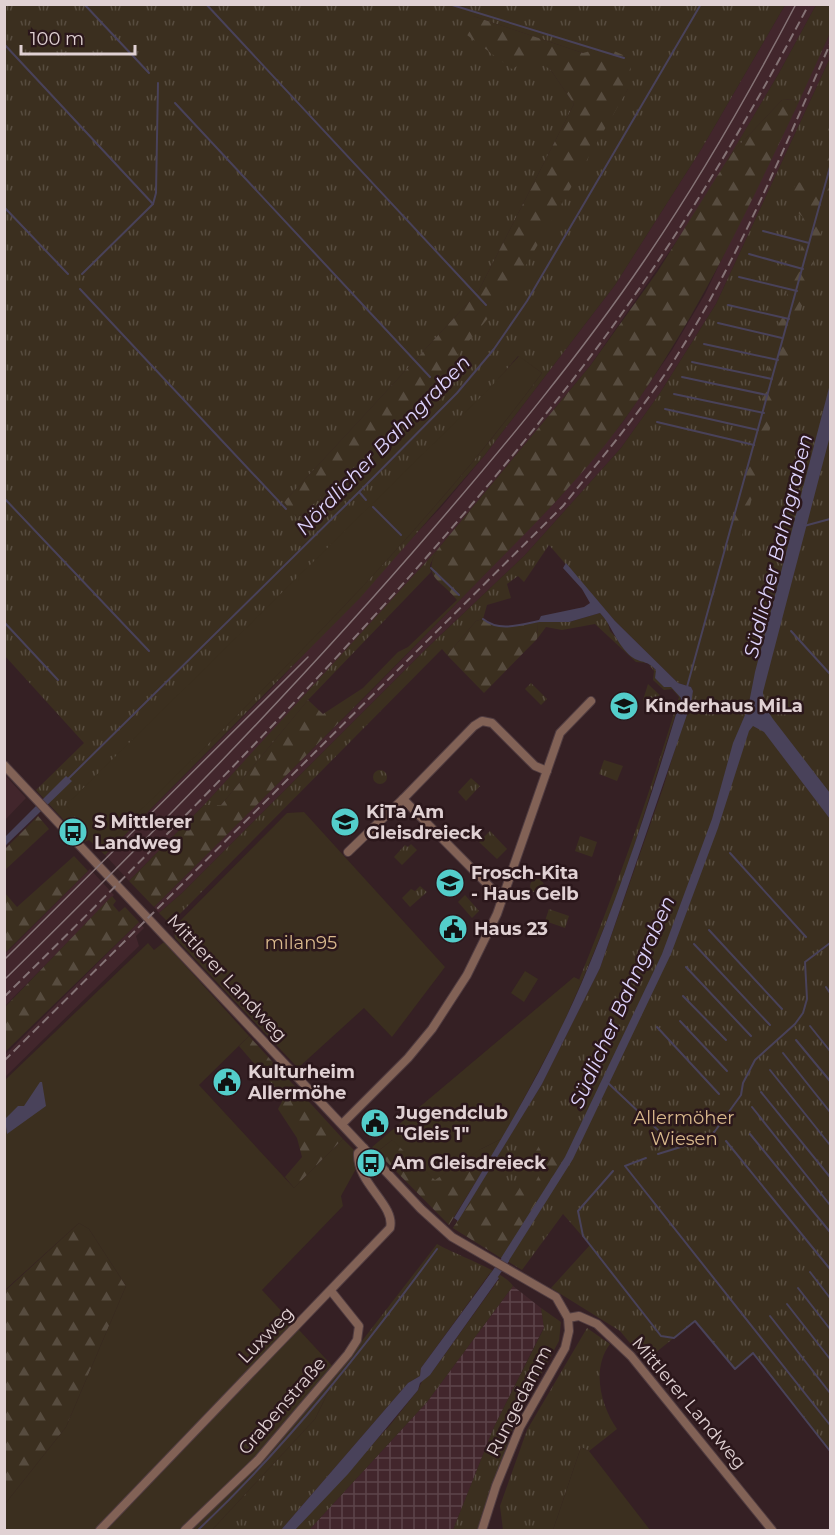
<svg xmlns="http://www.w3.org/2000/svg" width="835" height="1535" viewBox="0 0 835 1535" font-family="Montserrat,sans-serif">
<style>
.built{fill:#42262c}
.industrial{fill:url(#industrial-grid)}
.grass{fill:url(#grass-tufts);fill-rule:evenodd}
.forest{fill:url(#forest-firs)}
.garden{fill:#3b2f1f}
.water{fill:#49425a}
.lines{fill:none;stroke-linecap:round;stroke-linejoin:round}
.stream{stroke:#49425a;stroke-width:2}
.canal{stroke:#49425a;stroke-width:8}
.minor-casing{stroke:#503c40;stroke-width:10}
.minor{stroke:#826256;stroke-width:8}
.tram{stroke:#857376;stroke-width:1.5}
.rail{stroke:#857376;stroke-width:2;stroke-dasharray:9 4.5;stroke-linecap:butt}
.labels{text-anchor:middle;dominant-baseline:central;stroke-width:5;stroke-linejoin:round;paint-order:stroke}
.poi-label{font-size:18px;font-weight:bold;fill:#e0d1d3;stroke:#2b171b;text-anchor:start}
.park-label{font-size:18px;fill:#d9b98c;stroke:#2b171b}
.street-label{font-size:18px;fill:#e0d1d3;stroke:#2b171b}
.water-label{font-size:20px;font-style:italic;fill:#dcd1fa;stroke:#2b171b}
</style>
<defs>
<pattern id="industrial-grid" width="8" height="8" patternUnits="userSpaceOnUse" patternTransform="scale(1.5)"><rect width="8" height="8" fill="#42262c"/><path d="M0 4h8M4 0v8" fill="none" stroke="#5d444a"/></pattern>
<pattern id="grass-tufts" width="24" height="20" patternUnits="userSpaceOnUse" patternTransform="scale(1.5)"><rect width="24" height="20" fill="#3b2f1f"/><path d="M3 7l-1-3M5 7V3M7 7l1-3M15 17l-1-3M17 17v-4M19 17l1-3" fill="none" stroke="#574c3f"/></pattern>
<pattern id="forest-firs" width="22" height="20" patternUnits="userSpaceOnUse" patternTransform="scale(1.5)"><rect width="22" height="20" fill="#3b2f1f"/><path d="M5 1l3.5 6h-7zM16 11l3.5 6h-7z" fill="#574c3f"/></pattern>
</defs>
<rect width="100%" height="100%" fill="#352024"/>
<g class="built">
<path d="M785 5H816L779 73 701 206 590 366 437 550 353 644 204 805 129 881 105 855 271 689 442 506 484 456 615 285 702 148Z"/>
<path d="M830 33V58L716 304 660 393 621 448 525 555 426 649 182 893 159 913 154 907 373 689 559 498 622 423 672 350 705 294Z"/>
<path d="M5 775 26 798 5 820Z"/>
<path d="M90 869 114 895 5 1006V954Z"/>
<path d="M139 922 144 928 136 936 139 946 5 1077V1055Z"/>
</g>
<path class="industrial" d="M513 1286 541 1308 544 1327 494 1427 453 1530H309L427 1402Z"/>
<g class="grass">
<path d="M4 5H785L702 148 615 285 484 456 360 598 105 855 89 840 84 842 36 790 84 743 5 656ZM473 16 583 53 628 89 410 411 353 469 297 518 285 501 478 292 574 104 550 69ZM518 356 542 373C413 548 255 698 100 849Z"/>
<path d="M816 5H830V33L797 106 794 99 782 100 731 154 779 73Z"/>
<path d="M830 58V1451L754 1354 735 1369 695 1321 645 1361 620 1331 551 1288 590 1245 563 1214 522 1270 453 1228 542 1084 600 968 663 788 693 691 691 687 678 683 615 621 549 545 524 582 518 576 507 584 511 598 487 605 483 619 476 621 447 655 442 649 170 924 159 913 182 893 426 649 525 555 621 448 660 393 716 304Z"/>
<path d="M437 550 430 565 431 572 308 700 221 805H204Z"/>
<path d="M600 613 607 620 610 631 636 659 648 662 681 697 622 884 582 981 579 980C617 887 650 793 679 697L672 689 664 690 653 680 654 671 648 663 636 662 595 624 562 630 546 627 537 639 538 622H569Z"/>
<path d="M531 683 547 699 541 705 525 689Z"/>
<path d="M648 684 667 702 665 708 643 700Z"/>
<path d="M604 760 623 766 617 781 599 774Z"/>
<circle cx="380" cy="777" r="7"/>
<path d="M471 778 480 786 466 801 458 792Z"/>
<path d="M490 831 507 849 497 859 479 842Z"/>
<path d="M580 836 597 842 592 857 575 851Z"/>
<path d="M411 844 417 850 402 865 394 857 405 845 408 847Z"/>
<circle cx="537" cy="886" r="7"/>
<path d="M420 886 427 892 410 907 402 898 411 889 415 891Z"/>
<path d="M465 895 479 911 472 918 458 902Z"/>
<path d="M549 909 569 916 565 928 545 921Z"/>
<path d="M437 1244C454 1254 505 1272 513 1286L427 1402 309 1530H295L391 1424 418 1390 424 1377 430 1375 499 1279 490 1273 421 1368 420 1376 408 1383 281 1530H212L315 1419 338 1372Z"/>
<path d="M541 1308 561 1322 559 1341 515 1422 477 1530H453L494 1427 544 1328Z"/>
<path d="M587 1328 610 1344C591 1369 601 1406 617 1429L589 1451 581 1447 553 1530H503L500 1506 527 1430Z"/>
</g>
<g class="forest">
<path d="M473 16 583 53 605 47 632 59 628 89 511 291 410 411 353 469 297 518 284 502 478 292 574 104 550 69 531 58 512 69 467 35 463 24Z"/>
<path d="M794 99 797 106C745 215 695 322 624 420 576 486 515 543 459 601 358 704 256 806 154 907L129 881 204 805H221L308 700 323 714 363 688 398 652 408 647 457 600C440 579 422 578 437 550L590 366 658 271 731 154 782 100Z"/>
<path d="M830 123V198L741 540H735L731 535 733 512 753 444 775 336 805 235 803 217 791 207 795 182 818 184 823 148Z"/>
<path d="M483 619C499 632 518 625 538 622L537 639 484 693 447 655 476 621Z"/>
<path d="M38 816 49 829 5 870V849Z"/>
<path d="M74 856 88 871 5 953V893L17 907Z"/>
<path d="M112 896 116 901 113 905 119 912 125 907 139 922 5 1052V1007Z"/>
<path d="M249 1036 343 1139 294 1188 285 1177 302 1157 297 1138 278 1109 284 1098 239 1046Z"/>
<path d="M503 1138 449 1225 377 1152 392 1140 481 1149Z"/>
<path d="M543 1139 554 1140 565 1157 501 1258 453 1228 485 1182 497 1181 514 1197 524 1181H536L540 1173 532 1158Z"/>
<path d="M79 1223 89 1229 126 1286 66 1427 5 1504V1291Z"/>
</g>
<g class="garden">
<path d="M519 356 542 373C413 548 255 698 100 850L66 805 488 390Z"/>
<path d="M304 812 445 967 392 1037 364 1008 298 1068 175 938 173 928 287 813Z"/>
<path d="M164 942 249 1036 199 1085 294 1188 343 1139 362 1158 341 1196 343 1206 262 1290 338 1372 315 1419 212 1530H5V1504L66 1427 126 1286 89 1229 79 1223 5 1290V1080L148 943 154 950Z"/>
<path d="M525 971 538 979 524 1002 511 993Z"/>
<path d="M574 977 582 981 561 1029 503 1138 481 1149 435 1180 392 1140 377 1152 372 1147Z"/>
<path d="M581 1447 589 1451 650 1530H553Z"/>
</g>
<g class="water">
<path d="M830 384V436L763 692 764 705 773 719 830 793V819L764 732 753 726 749 731 718 828 671 954 573 1159 508 1262 501 1258 565 1157 662 954 712 819 733 743 748 708 755 672Z"/>
<path d="M566 563 615 621 678 683 691 687 693 691 691 703 600 968 542 1084 458 1221 454 1218C500 1142 547 1064 582 982 622 889 652 794 681 698L671 687H664L655 678 656 670C647 661 644 663 635 659 618 649 612 625 600 613L569 622H538L541 616 584 607 590 603 582 589 563 568Z"/>
<path d="M66 776 72 781 5 846V837Z"/>
<path d="M40 1082H42L46 1106 7 1134 5 1119 18 1106H24Z"/>
<path d="M491 1273 499 1278 430 1375 420 1383 418 1390 348 1474 295 1530H281L408 1383 420 1376 421 1368Z"/>
</g>
<g class="lines">
<g class="stream">
<path d="M84 4 149 73"/>
<path d="M206 4 486 305"/>
<path d="M449 4 624 58"/>
<path d="M4 44 153 204"/>
<path d="M175 103 430 377"/>
<path d="M4 207 68 274"/>
<path d="M763 231 809 243"/>
<path d="M749 254 803 269"/>
<path d="M82 274 153 204 156 193 158 83"/>
<path d="M739 277 797 291"/>
<path d="M80 289 286 509"/>
<path d="M728 305 789 319"/>
<path d="M718 323 782 338"/>
<path d="M704 344 778 360"/>
<path d="M692 362 772 379"/>
<path d="M682 377 767 395"/>
<path d="M674 394 764 413"/>
<path d="M665 409 758 430"/>
<path d="M657 422 754 445"/>
<path d="M360 493 366 500"/>
<path d="M4 498 149 651"/>
<path d="M373 507 401 535"/>
<path d="M804 526 830 519"/>
<path d="M431 568 459 595"/>
<path d="M483 619C499 632 519 625 539 621"/>
<path d="M4 622 58 680"/>
<path d="M791 631 830 674"/>
<path d="M687 687 830 167"/>
<path d="M68 779 359 492 457 393 494 349 527 301 701 4"/>
<path d="M730 853 806 937"/>
<path d="M709 930 782 1009"/>
<path d="M694 944 770 1025"/>
<path d="M686 967 751 1036"/>
<path d="M826 987 830 993"/>
<path d="M683 996 726 1040"/>
<path d="M680 1021 727 1071"/>
<path d="M810 1026 830 1051"/>
<path d="M657 1027 719 1094"/>
<path d="M796 1040 830 1081"/>
<path d="M783 1053 830 1112"/>
<path d="M770 1070 830 1145"/>
<path d="M607 1082 660 1132"/>
<path d="M761 1092 830 1177"/>
<path d="M752 1107 830 1205"/>
<path d="M750 1134 830 1232"/>
<path d="M726 1141 830 1269"/>
<path d="M658 1154 710 1138 741 1095 743 1083 755 1060 795 1024 803 1013 807 999 805 962 830 943"/>
<path d="M646 1158 625 1166 830 1425"/>
<path d="M613 1171 578 1211 583 1236 661 1336 674 1338 695 1321 735 1369 753 1353 830 1451"/>
<path d="M810 1272 830 1298"/>
<path d="M798 1288 830 1329"/>
<path d="M787 1304 830 1359"/>
<path d="M770 1316 830 1393"/>
<path d="M198 1530C288 1445 364 1348 437 1249"/>
</g>
<path class="canal" d="M488 1284 505 1260"/>
<g class="minor-casing">
<g id="minor">
<path d="M4 765 421 1209 452 1237 556 1297 568 1318 569 1331 565 1348 520 1427 496 1486 482 1530"/>
<path d="M403 799 474 726 482 721 492 723 535 766 547 771"/>
<path d="M348 852 403 799 493 890 504 895"/>
<path d="M342 1124 408 1058 432 1029 467 975 497 914 560 733 591 701"/>
<path d="M568 1318 579 1316 597 1324 631 1356 772 1530"/>
<path d="M100 1530 390 1228C396 1205 356 1183 358 1153L364 1148"/>
<path d="M185 1530 258 1460 348 1354 357 1340 359 1326 331 1291"/>
</g>
</g>
<use href="#minor" class="minor"/>
<g class="tram">
<path d="M4 960 308 657"/>
<path d="M4 980C152 835 297 687 432 530 507 443 580 355 644 261 700 179 750 92 796 4"/>
</g>
<g class="rail">
<path d="M4 997C207 796 411 592 584 365 670 252 743 130 809 4"/>
<path d="M4 1061 563 506C603 456 645 407 678 354 740 256 784 148 830 44"/>
</g>
</g>
<defs>
<g id="school-disc" transform="scale(1.5)"><circle r="9.5" fill="#53cdca" stroke="#2b171b"/><path d="M0-5L7-2L0 1L-7-2ZM-4 1L0 2.5L4 1V4Q0 6-4 4Z" fill="#111"/></g>
<g id="bus-disc" transform="scale(1.5)"><circle r="9.5" fill="#53cdca" stroke="#2b171b"/><path d="M-5-6H5V4H4V6H2V4H-2V6H-4V4H-5ZM-3.5-4V0h7V-4ZM-3.5 1.2v1.5H-2V1.2ZM2 1.2v1.5H3.5V1.2Z" fill="#111"/></g>
<g id="civic-disc" transform="scale(1.5)"><circle r="9.5" fill="#53cdca" stroke="#2b171b"/><path d="M-.6-6.5H3V-4.5H.6V-3L4-1V1h2V6H-6V1h2V-1L-.6-3ZM-1.2 2.5V6h2.4V2.5Z" fill="#111"/></g>
</defs>
<g fill-rule="evenodd">
<use href="#school-disc" x="624" y="706"/>
<use href="#school-disc" x="345" y="822"/>
<use href="#bus-disc" x="73" y="832"/>
<use href="#school-disc" x="450" y="883"/>
<use href="#civic-disc" x="453" y="929"/>
<use href="#civic-disc" x="227" y="1082"/>
<use href="#civic-disc" x="375" y="1123"/>
<use href="#bus-disc" x="371" y="1163"/>
</g>
<g class="labels">
<g class="poi-label">
<text x="645" y="706">Kinderhaus MiLa</text>
<text x="366" y="812">KiTa Am<tspan x="366" dy="21">Gleisdreieck</tspan></text>
<text x="94" y="822">S Mittlerer<tspan x="94" dy="21">Landweg</tspan></text>
<text x="471" y="873">Frosch-Kita<tspan x="471" dy="21">- Haus Gelb</tspan></text>
<text x="474" y="929">Haus 23</text>
<text x="248" y="1072">Kulturheim<tspan x="248" dy="21">Allermöhe</tspan></text>
<text x="396" y="1113">Jugendclub<tspan x="396" dy="21">"Gleis 1"</tspan></text>
<text x="392" y="1163">Am Gleisdreieck</text>
</g>
<g class="park-label">
<text x="301" y="943">milan95</text>
<text x="684" y="1118">Allermöher<tspan x="684" dy="21">Wiesen</tspan></text>
</g>
<g class="street-label">
<text transform="translate(227 978) rotate(47)">Mittlerer Landweg</text>
<text transform="translate(266 1335) rotate(-46)">Luxweg</text>
<text transform="translate(519 1401) rotate(-63)">Rungedamm</text>
<text transform="translate(689 1403) rotate(50)">Mittlerer Landweg</text>
<text transform="translate(282 1406) rotate(-49)">Grabenstraße</text>
</g>
<g class="water-label">
<text transform="translate(383 445) rotate(-46)">Nördlicher Bahngraben</text>
<text transform="translate(778 546) rotate(-76)">Südlicher Bahngraben</text>
<text transform="translate(622 1002) rotate(-66)">Südlicher Bahngraben</text>
</g>
</g>
<rect width="835" height="1535" fill="none" stroke="#e0d1d3" stroke-width="12"/>
<path d="M21 45v9h114v-9" fill="none" stroke="#e0d1d3" stroke-width="3"/>
<text x="30" y="45" font-size="18" fill="#e0d1d3" stroke="#2b171b" stroke-width="4.5" paint-order="stroke">100 m</text>
</svg>
